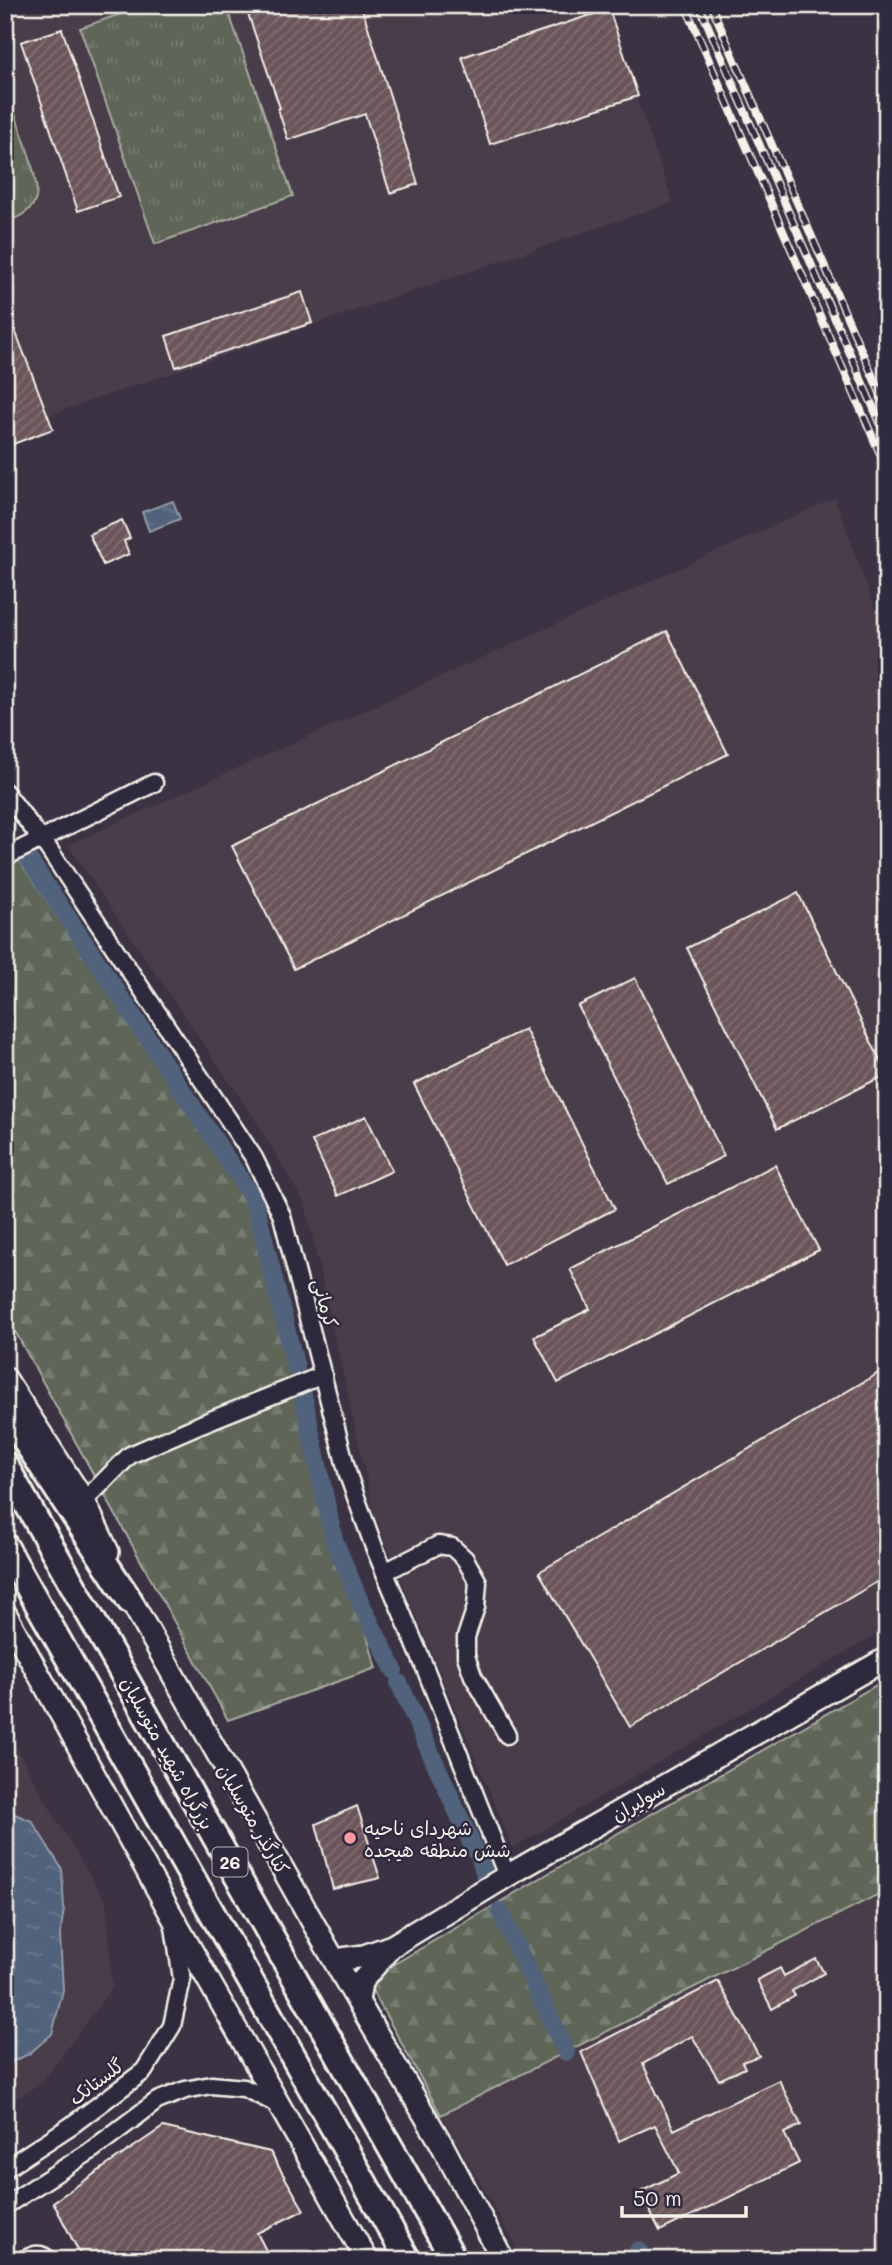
<svg xmlns="http://www.w3.org/2000/svg" width="892" height="2265" viewBox="0 0 892 2265" font-family="Mali,'Playpen Sans Arabic',sans-serif">
<style>
.built{fill:#493d4a}
.grass{fill:url(#grass-tufts);stroke:#a9aca0;stroke-width:2}
.forest{fill:url(#forest-firs);stroke:#a9aca0;stroke-width:2}
.water{fill:url(#water-ripples);stroke:#929ba7;stroke-width:2}
.lines{fill:none;stroke-linecap:round;stroke-linejoin:round}
.canal{stroke:#51627c;stroke-width:18}
.building{fill:url(#building-hatch);stroke:#f4f1e8;stroke-width:2}
.minor-casing{stroke:#f4f1e8;stroke-width:21}
.major-casing{stroke:#f4f1e8;stroke-width:26}
.highway-casing{stroke:#f4f1e8;stroke-width:30}
.minor{stroke:#2f2a3d;stroke-width:16}
.major{stroke:#2f2a3d;stroke-width:21}
.highway{stroke:#2f2a3d;stroke-width:24}
.rail-casing{stroke:#f4f1e8;stroke-width:8}
.rail{stroke:#2f2a3d;stroke-width:5;stroke-dasharray:16;stroke-linecap:butt}
.poi-dot{fill:#ff9aa2;stroke:#2f2a3d;stroke-width:2.5}
.labels{text-anchor:middle;dominant-baseline:central;stroke-width:5;stroke-linejoin:round;paint-order:stroke}
.shield{fill:#2f2a3d;stroke:#b9b5b5;stroke-width:2}
.shield-label{font-size:18px;font-weight:bold;fill:#f4f1e8}
.street-label{font-size:19px;fill:#f4f1e8;stroke:#2f2a3d}
.poi-label{font-size:19px;fill:#f4f1e8;stroke:#2f2a3d;text-anchor:start}
</style>
<defs>
<pattern id="grass-tufts" width="24" height="20" patternUnits="userSpaceOnUse" patternTransform="scale(1.75)"><rect width="24" height="20" fill="#5e6659"/><path d="M3 7l-1-3M5 7V3M7 7l1-3M15 17l-1-3M17 17v-4M19 17l1-3" fill="none" stroke="#767c71"/></pattern>
<pattern id="forest-firs" width="22" height="20" patternUnits="userSpaceOnUse" patternTransform="scale(1.75)"><rect width="22" height="20" fill="#5e6659"/><path d="M5 1l3.5 6h-7zM16 11l3.5 6h-7z" fill="#767c71"/></pattern>
<pattern id="water-ripples" width="26" height="14" patternUnits="userSpaceOnUse" patternTransform="scale(1.75)"><rect width="26" height="14" fill="#51627c"/><path d="M2 4q2-2 4 0t4 0M15 11q2-2 4 0t4 0" fill="none" stroke="#6b798f"/></pattern>
<pattern id="building-hatch" width="6" height="6" patternUnits="userSpaceOnUse" patternTransform="scale(1.75)"><rect width="6" height="6" fill="#6b555a"/><path d="M-1 1l2-2M0 6l6-6M5 7l2-2" fill="none" stroke="#816e72"/></pattern>
</defs>
<rect width="100%" height="100%" fill="#3b3343"/>
<filter id="ink" filterUnits="userSpaceOnUse"><feTurbulence type="fractalNoise" baseFrequency=".0143" numOctaves="2"/><feDisplacementMap in="SourceGraphic" scale="14" xChannelSelector="R" yChannelSelector="G"/><feConvolveMatrix kernelMatrix="1 2 1 2 8 2 1 2 1" color-interpolation-filters="sRGB"/></filter>
<g filter="url(#ink)">
<g class="built">
<path d="M5 5H604L673 202 5 430Z"/>
<path d="M835 498 887 642V1628L513 1848 371 1507 368 1485 305 1204 256 1121 68 845Z"/>
<path d="M5 1727 57 1821 107 1903 112 1988 42 2082 5 2106Z"/>
<path d="M887 1892V2260H524L441 2115Z"/>
</g>
<g class="grass">
<path d="M146 5H226L293 196 155 244 80 28Z"/>
<path d="M5 87C12 108 44 184 35 201 29 213 18 218 5 222Z"/>
</g>
<g class="forest">
<path d="M5 839 248 1198 376 1668 228 1720 5 1313Z"/>
<path d="M887 1679V1890L441 2115 372 1990 374 1976 578 1856Z"/>
</g>
<g class="water">
<path d="M173 501 180 519 149 531 142 512Z"/>
<path d="M5 1810 32 1821 62 1869 64 1909 60 1935 63 1990 52 2034 29 2054 6 2065Z"/>
</g>
<g class="lines">
<g class="canal">
<path d="M5 824 7 827"/>
<path d="M22 849 118 993"/>
<path d="M122 999 250 1194 257 1211 296 1368"/>
<path d="M303 1395 334 1540 361 1604 394 1670"/>
<path d="M399 1683 475 1851"/>
<path d="M480 1859 485 1875"/>
<path d="M500 1911 566 2052"/>
<path d="M638 2250 642 2260"/>
</g>
</g>
<g class="building">
<path d="M245 5H361L418 184 390 193 365 114 288 140 278 109 280 108Z"/>
<path d="M609 9 638 96 490 144 462 57Z"/>
<path d="M62 29 119 197 78 211 21 42Z"/>
<path d="M302 292 312 323 176 367 166 336Z"/>
<path d="M5 304 53 429 5 447Z"/>
<path d="M122 520 130 538 124 541 129 554 103 565 89 534Z"/>
<path d="M667 631 728 754 294 969 232 846Z"/>
<path d="M798 893 887 1074 777 1129 687 948Z"/>
<path d="M635 978 724 1156 668 1184 578 1006Z"/>
<path d="M525 1029 615 1209 504 1265 414 1084Z"/>
<path d="M366 1116 392 1171 338 1196 312 1141Z"/>
<path d="M775 1165 819 1250 558 1383 534 1337 590 1309 570 1269Z"/>
<path d="M887 1368V1576L630 1727 539 1572Z"/>
<path d="M357 1806 380 1878 333 1889 316 1824Z"/>
<path d="M816 1959 824 1973 792 1991 795 1996 772 2009 757 1980 780 1968 784 1976Z"/>
<path d="M718 1981 759 2056 742 2062 745 2068 719 2080 692 2036 643 2064 674 2130 779 2080 801 2125 784 2133 799 2163 660 2231 640 2192 679 2173 655 2125 619 2141 581 2052Z"/>
<path d="M163 2127 270 2152 304 2210 257 2233 271 2260H83L53 2202Z"/>
</g>
<g class="lines">
<g class="minor-casing">
<g id="minor">
<path d="M5 792 48 848 254 1158 282 1216 348 1475 374 1547 423 1663 507 1876"/>
<path d="M5 857 154 783"/>
<path d="M84 1501 130 1455 201 1424 323 1375"/>
<path d="M385 1572 438 1545 452 1547 465 1559 478 1582 476 1607 466 1637V1656L473 1676 507 1735"/>
<path d="M5 2169 72 2125 144 2071 172 2026 182 1979 174 1927"/>
<path d="M5 2206 89 2152 157 2101 185 2090 211 2085 244 2088 279 2105"/>
<path d="M23 2260C33 2255 40 2251 49 2260"/>
</g>
</g>
<g class="major-casing">
<g id="major">
<path d="M5 1378 84 1501 108 1552"/>
<path d="M124 1588 343 1976 441 2143 503 2260"/>
<path d="M5 1613 172 1916 367 2260"/>
<path d="M335 1960 364 1956 392 1946 507 1876 887 1658"/>
<path d="M358 2001 361 1982 390 1948"/>
</g>
</g>
<g class="highway-casing">
<g id="highway">
<path d="M5 1410 130 1601"/>
<path d="M5 1465 454 2260"/>
<path d="M5 1546 408 2260"/>
</g>
</g>
<use href="#minor" class="minor"/>
<use href="#major" class="major"/>
<use href="#highway" class="highway"/>
<g class="rail-casing">
<g id="rail">
<path d="M685 5 887 470"/>
<path d="M699 5 887 439"/>
<path d="M711 5 887 409"/>
</g>
</g>
<use href="#rail" class="rail"/>
</g>
</g>
<circle class="poi-dot" cx="350" cy="1838" r="7"/>
<g class="labels">
<rect class="shield" x="212.5" y="1847.5" width="35" height="29" rx="5"/>
<g class="shield-label">
<text x="230" y="1862">26</text>
</g>
<g class="street-label">
<text transform="translate(326 1303) rotate(75)">کرمانی</text>
<text transform="translate(168 1753) rotate(61)">بزرگراه شهید متوسلیان</text>
<text transform="translate(638 1801) rotate(-30)">سولیران</text>
<text transform="translate(254 1819) rotate(60)">کنارگذر متوسلیان</text>
<text transform="translate(96 2081) rotate(-37)">گلستانک</text>
</g>
<g class="poi-label">
<text x="364" y="1827">شهردای ناحیه<tspan x="364" dy="22">شش منطقه هیجده</tspan></text>
</g>
</g>
<rect width="892" height="2265" fill="none" stroke="#2f2a3d" stroke-width="28"/>
<rect x="14" y="14" width="864" height="2237" fill="none" stroke="#f4f1e8" stroke-width="2.5" filter="url(#ink)"/>
<path d="M622 2206v10h124v-10" fill="none" stroke="#f4f1e8" stroke-width="3.5"/>
<text x="633" y="2206" font-size="21" fill="#f4f1e8" stroke="#2f2a3d" stroke-width="5" paint-order="stroke">50 m</text>
</svg>
